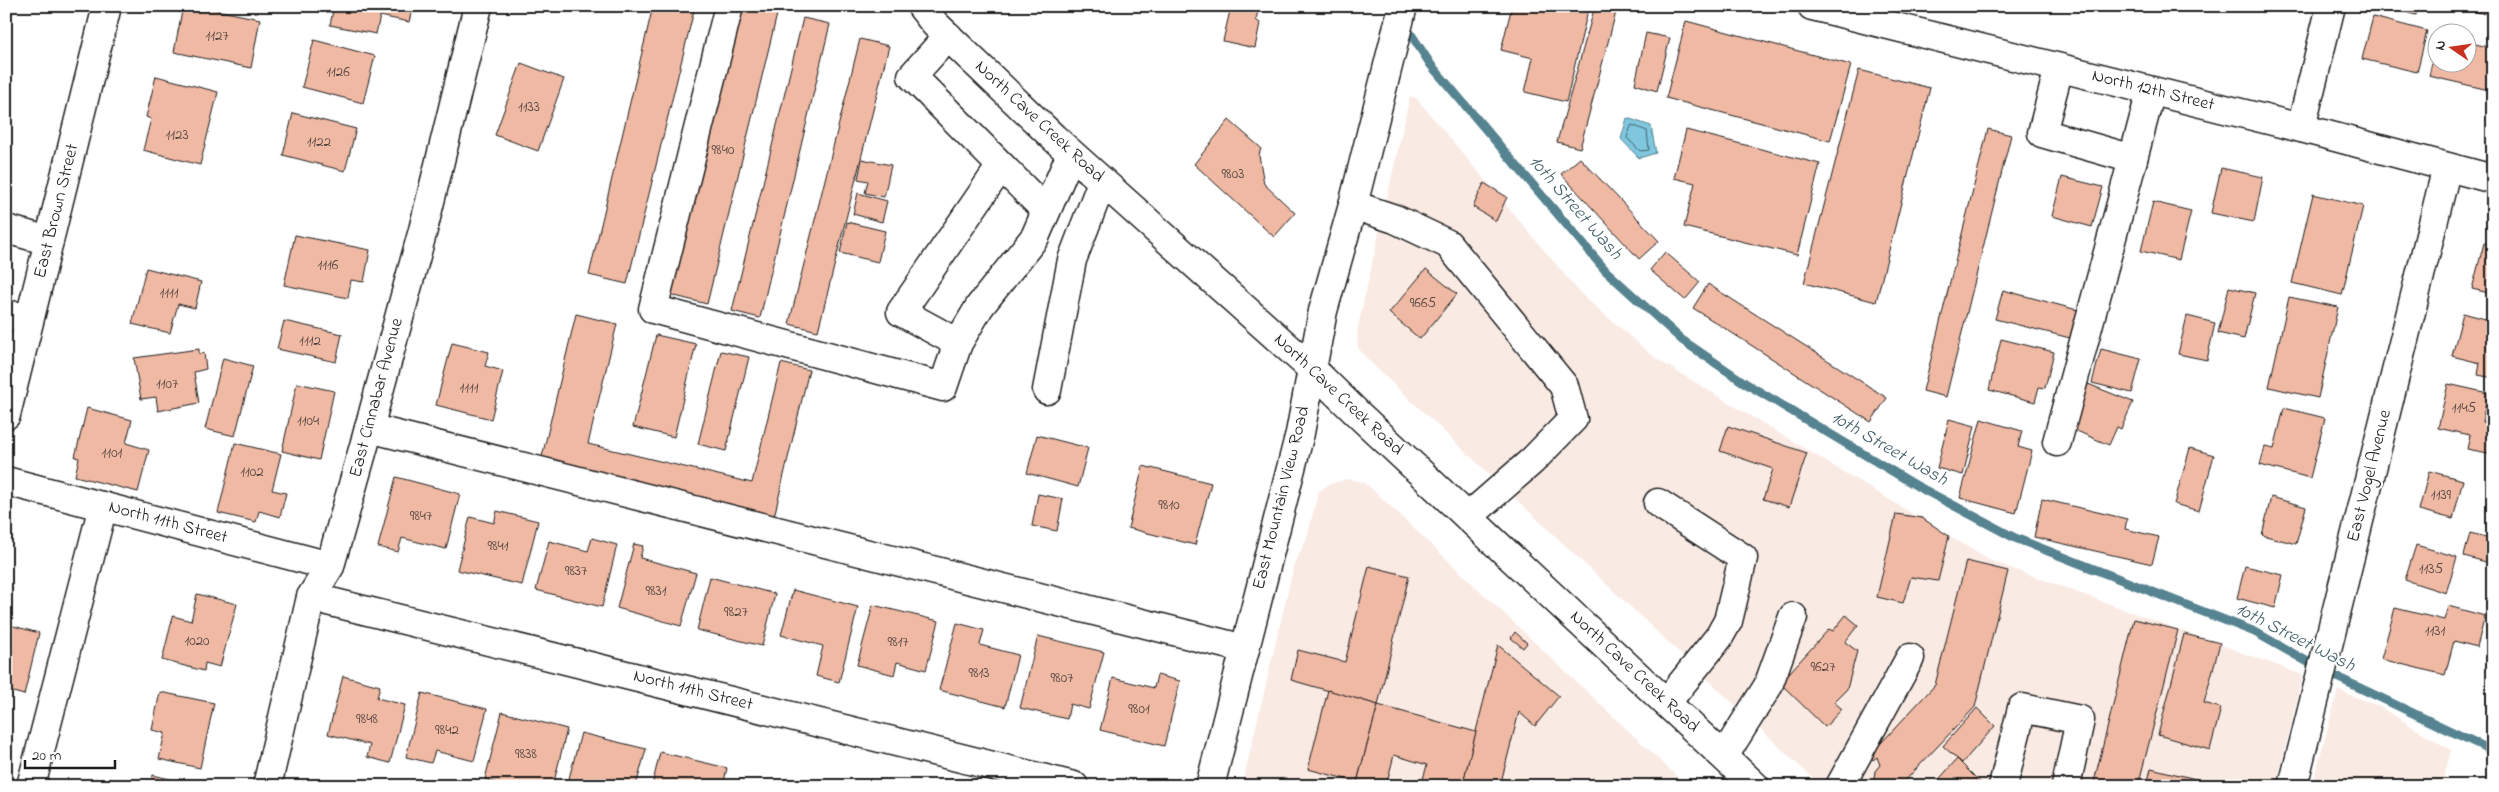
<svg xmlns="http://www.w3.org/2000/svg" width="2499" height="792" viewBox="0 0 2499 792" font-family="'Indie Flower',sans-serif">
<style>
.built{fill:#faeae4}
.water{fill:#7ec7de;stroke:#578390}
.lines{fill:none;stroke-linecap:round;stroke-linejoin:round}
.shore{stroke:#43606a;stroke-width:1}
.stream{stroke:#578390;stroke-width:9}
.building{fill:#f0b9a4;stroke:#1c1c1c}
.minor-casing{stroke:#1c1c1c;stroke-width:31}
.major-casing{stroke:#1c1c1c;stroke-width:31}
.minor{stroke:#fff;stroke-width:28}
.major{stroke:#fff;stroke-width:28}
.labels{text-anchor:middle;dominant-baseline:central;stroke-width:4;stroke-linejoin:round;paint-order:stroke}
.number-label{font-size:15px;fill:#51433e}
.street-label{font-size:18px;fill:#1c1c1c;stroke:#fff}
.water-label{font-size:19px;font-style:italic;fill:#43606a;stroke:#fff}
</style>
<rect width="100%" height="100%" fill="#fff"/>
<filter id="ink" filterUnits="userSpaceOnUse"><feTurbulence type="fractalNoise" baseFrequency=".02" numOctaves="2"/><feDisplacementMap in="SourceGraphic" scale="10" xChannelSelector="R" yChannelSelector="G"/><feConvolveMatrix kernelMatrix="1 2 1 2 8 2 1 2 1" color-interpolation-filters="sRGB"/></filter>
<g filter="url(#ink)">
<g class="built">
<path d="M1410 96 1416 98 1581 294 1655 358 1989 560 2303 675 2276 786H1821L1369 361 1358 348 1357 333 1360 317Z"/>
<path d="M1348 479 1363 482 1372 489 1687 786H1242L1294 565 1307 538 1318 492 1329 484Z"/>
<path d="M2338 690 2380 707 2451 750 2442 786H2312Z"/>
</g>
<path class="water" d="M1627 118 1651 126 1656 153 1639 158 1621 139Z"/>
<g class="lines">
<path class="shore" d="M1632 125 1647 131 1649 150 1640 151 1627 138Z"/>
<path class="stream" d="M1405 25 1431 65 1606 271 1682 340 1745 383 1917 486 2015 538 2255 632 2322 670 2493 751"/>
</g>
<g class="building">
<path d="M183 6H196L260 19 251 68 174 52Z"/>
<path d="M334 6H413L409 22 380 16 376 34 330 25Z"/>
<path d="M653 6H695L627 284 589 275Z"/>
<path d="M737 6H779L707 304 667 294Z"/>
<path d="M1231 6H1259L1256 20 1260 23 1255 48 1223 41Z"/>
<path d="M1512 6H1589L1566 102 1525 92 1533 58 1501 50Z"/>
<path d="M1595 6 1616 12 1580 148 1557 142Z"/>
<path d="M2380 6H2418L2416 15Z"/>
<path d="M2467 6H2493V16L2466 9Z"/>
<path d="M2373 17 2427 31 2417 72 2362 59Z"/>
<path d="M803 18 830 24 760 318 732 311Z"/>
<path d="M1686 21 1851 65 1830 141 1666 98Z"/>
<path d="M1646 33 1670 38 1657 91 1635 84Z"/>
<path d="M860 39 889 46 818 331 789 324Z"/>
<path d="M314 40 375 56 363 103 302 87Z"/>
<path d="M2466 42 2493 48V91L2429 76 2436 44V62H2466Z"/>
<path d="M521 63 564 79 538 151 495 135Z"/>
<path d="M1859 70 1930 88 1876 302 1804 283Z"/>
<path d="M156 76 218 92 200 165 143 150 151 119 146 117Z"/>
<path d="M293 113 356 129 345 171 283 155Z"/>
<path d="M1229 120 1261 148 1259 155 1264 184 1295 213 1274 237 1194 164Z"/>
<path d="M1988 129 2011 135 1946 397 1923 391Z"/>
<path d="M1686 130 1820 164 1797 255 1684 227 1695 183 1674 178Z"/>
<path d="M1580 158 1659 241 1639 259 1561 174Z"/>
<path d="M862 159 891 165 884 197 865 193 868 181 858 179Z"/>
<path d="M2221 168 2263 177 2254 222 2211 213Z"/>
<path d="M2062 177 2103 187 2092 227 2052 216Z"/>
<path d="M1484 183 1507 197 1496 221 1473 207Z"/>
<path d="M858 193 887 201 882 222 853 214Z"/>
<path d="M2313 194 2363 206 2342 295 2292 283Z"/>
<path d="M2153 202 2191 211 2179 260 2141 251Z"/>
<path d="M847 222 885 231 878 262 840 253Z"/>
<path d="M295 235 370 250 364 282 351 280 348 298 284 285Z"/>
<path d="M2484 243 2493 245V294L2472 289Z"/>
<path d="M1665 252 1700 282 1685 300 1650 270Z"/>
<path d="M146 268 201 282 195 308 178 304 170 333 132 324Z"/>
<path d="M1426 269 1457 294 1420 339 1389 313Z"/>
<path d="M1708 284 1887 398 1871 422 1693 308Z"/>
<path d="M2229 287 2255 293 2244 339 2218 333Z"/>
<path d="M2003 290 2081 311 2074 339 1995 319Z"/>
<path d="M2289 297 2338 307 2318 398 2269 387Z"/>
<path d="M2463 313 2493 321V378L2478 375 2480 363 2452 356Z"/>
<path d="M576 314 617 324 588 444 752 483 781 363 809 370 774 517 541 461Z"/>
<path d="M2187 316 2215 323 2207 360 2178 354Z"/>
<path d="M284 321 342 334 336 362 277 349Z"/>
<path d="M656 335 696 344 674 437 633 427Z"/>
<path d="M2001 339 2054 352 2045 388 2039 387 2035 402 1989 390Z"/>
<path d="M452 343 489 352 485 366 503 371 491 419 436 405Z"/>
<path d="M199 349V354L204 353 206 369 194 372 199 403 158 411 156 397 141 399 134 358Z"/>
<path d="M2101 349 2141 359 2132 393 2092 383Z"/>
<path d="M721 351 749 357 726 451 698 444Z"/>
<path d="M223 358 253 366 235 436 205 429Z"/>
<path d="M297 383 334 391 319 460 282 451Z"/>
<path d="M2088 384 2133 402 2121 429 2117 427 2109 445 2070 428Z"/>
<path d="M2448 384 2488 393 2482 422 2493 425V454L2467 449 2470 435 2438 428Z"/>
<path d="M87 408 132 420 126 443 149 450 138 492 75 476 79 458 75 457Z"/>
<path d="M2284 408 2325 418 2310 478 2260 465 2265 447 2274 449Z"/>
<path d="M1949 419 1975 426 1963 475 1937 468Z"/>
<path d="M1981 419 2022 431 2018 447 2032 451 2016 513 1960 498Z"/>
<path d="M1728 426 1807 453 1789 507 1763 499 1773 469 1720 451Z"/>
<path d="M1037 435 1088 448 1078 487 1027 473Z"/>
<path d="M235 443 281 454 272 490 286 493 280 517 259 511 256 522 218 513Z"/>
<path d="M2190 448 2214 455 2199 511 2174 504Z"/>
<path d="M1143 466 1211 483 1195 545 1128 528Z"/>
<path d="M2429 471 2463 480 2453 519 2419 510Z"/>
<path d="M396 477 460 494 446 549 402 538 398 552 378 547Z"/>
<path d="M1038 494 1063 499 1057 531 1032 526Z"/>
<path d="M2271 497 2306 507 2296 544 2262 535Z"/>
<path d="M2042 499 2127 519 2125 529 2159 537 2152 564 2034 537Z"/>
<path d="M497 511 538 521 522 585 457 570 470 517 494 523Z"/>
<path d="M1896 514 1922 518 1949 536 1938 581 1911 577 1903 603 1877 597Z"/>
<path d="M2470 533 2493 539V564L2464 556Z"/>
<path d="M592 538 617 545 602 607 536 590 549 541 588 551Z"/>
<path d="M634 544 643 546 640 558 696 573 681 626 617 608Z"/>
<path d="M2416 545 2457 557 2446 593 2405 580Z"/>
<path d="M1966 561 2008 571 1975 707 1900 786H1873L1875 771 1880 765 1877 757 1873 760 1870 755 1935 685Z"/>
<path d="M1369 566 1409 576 1378 705 1291 680 1298 650 1345 662Z"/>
<path d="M2245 566 2283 575 2275 608 2237 598Z"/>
<path d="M710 577 775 594 762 646 697 630Z"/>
<path d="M793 590 858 607 839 682 816 676 823 646 781 635Z"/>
<path d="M197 594 237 604 220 667 205 663 204 671 162 660 173 616 191 621Z"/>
<path d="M873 605 939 621 926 670 897 662 894 675 857 665Z"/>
<path d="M2448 606 2485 616 2477 647 2454 641 2445 675 2381 659 2395 608 2444 620Z"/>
<path d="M1846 615 1858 625 1845 642 1857 651 1847 689 1834 702 1842 709 1825 727 1780 683 1829 629 1833 631Z"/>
<path d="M2134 619 2178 630 2138 786H2093Z"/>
<path d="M957 623 984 630 980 645 1018 655 1005 707 939 690Z"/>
<path d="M6 624 39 633 24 695 6 690Z"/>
<path d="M1515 632 1527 643 1523 648 1511 638Z"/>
<path d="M2184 634 2220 643 2204 703 2221 708 2210 750 2158 735Z"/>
<path d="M1038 636 1104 652 1089 709 1070 704 1067 719 1020 708Z"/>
<path d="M1498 645 1559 696 1535 726 1519 712 1500 786H1462Z"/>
<path d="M1157 675 1180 681 1164 746 1100 730 1113 678 1154 688Z"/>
<path d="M343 676 380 686 377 698 405 705 390 763 367 757 370 745 328 734Z"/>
<path d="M1328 690 1378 705 1357 782 1308 769Z"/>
<path d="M160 692 214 703 200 768 159 759 165 733 152 730Z"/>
<path d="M422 693 487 709 474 761 435 751 431 763 406 757Z"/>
<path d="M1378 705 1476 732 1462 786H1421L1427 765 1394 755 1386 786H1372L1357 782Z"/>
<path d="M1977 708 1995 726 1962 763 1943 746Z"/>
<path d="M502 712 567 729 553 786H505L485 779Z"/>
<path d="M581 733 646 749 636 786H567Z"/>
<path d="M660 752 727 768 723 786H652Z"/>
<path d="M1957 759 1984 786H1933Z"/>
<path d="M2151 768 2208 782 2207 786H2147Z"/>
<path d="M153 775 191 784V786H150Z"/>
</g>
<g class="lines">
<g class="minor-casing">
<g id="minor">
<path d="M729 6 653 309 943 387 958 343 980 306 1035 237 1071 154"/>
<path d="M1812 6 2301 128 2493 179"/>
<path d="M948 36 912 76 1046 211"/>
<path d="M2059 68 2042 133 2133 159 2151 91"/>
<path d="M2301 128 2331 6"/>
<path d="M1353 205 1395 219 1448 244 1564 386 1573 419 1532 461 1468 517"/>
<path d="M6 229 49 241"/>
<path d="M6 315 30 317"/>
<path d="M958 343 901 312 1001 166"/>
<path d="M1047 390 1072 260 1102 182"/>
<path d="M6 415 107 6"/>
<path d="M369 428 1245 649"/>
<path d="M2057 442 2133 159"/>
<path d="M6 481 330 566"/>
<path d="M1658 503 1743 558 1728 621 1719 637 1667 702"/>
<path d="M311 597 1074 786"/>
<path d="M1724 756 1768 686 1793 617"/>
<path d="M31 786 103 506"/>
<path d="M267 786 311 597 330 566 369 428 423 230 478 6"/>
<path d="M1210 786 1300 433 1323 311 1353 205 1403 6"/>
<path d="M1840 786 1910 658"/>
<path d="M2003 786 2022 708 2080 720 2066 786"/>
<path d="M2293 786 2447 167"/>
</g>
</g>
<g class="major-casing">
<path id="major" d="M921 6 935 24 1054 138 1312 369 1359 415 1755 786"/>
</g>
<use href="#minor" class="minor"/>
<use href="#major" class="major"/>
</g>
</g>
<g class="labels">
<g class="number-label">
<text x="217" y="36">1127</text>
<text x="338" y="72">1126</text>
<text x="529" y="107">1133</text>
<text x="177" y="135">1123</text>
<text x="319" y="142">1122</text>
<text x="723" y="150">9840</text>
<text x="1233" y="174">9803</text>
<text x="328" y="265">1116</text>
<text x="169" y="293">1111</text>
<text x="1423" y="303">9665</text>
<text x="310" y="341">1112</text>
<text x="167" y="384">1107</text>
<text x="469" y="388">1111</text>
<text x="2464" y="408">1145</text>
<text x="308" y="421">1104</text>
<text x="112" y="453">1101</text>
<text x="252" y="472">1102</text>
<text x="2441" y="495">1139</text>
<text x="1169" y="505">9810</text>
<text x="421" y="516">9847</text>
<text x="498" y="546">9841</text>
<text x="2431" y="569">1135</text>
<text x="576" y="571">9837</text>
<text x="656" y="591">9831</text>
<text x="736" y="612">9827</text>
<text x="2435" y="631">1131</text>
<text x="197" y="641">1020</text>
<text x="898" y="642">9817</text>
<text x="1823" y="667">9627</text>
<text x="979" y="673">9813</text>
<text x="1062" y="678">9807</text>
<text x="1139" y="709">9801</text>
<text x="367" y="719">9848</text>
<text x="447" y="730">9842</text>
<text x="526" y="754">9838</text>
</g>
<g class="street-label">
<text transform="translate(2153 91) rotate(14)">North 12th Street</text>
<text transform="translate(1039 122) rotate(43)">North Cave Creek Road</text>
<text transform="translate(57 211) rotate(-76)">East Brown Street</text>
<text transform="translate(1338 395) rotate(43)">North Cave Creek Road</text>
<text transform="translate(377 398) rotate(-75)">East Cinnabar Avenue</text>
<text transform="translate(2370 476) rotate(-76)">East Vogel Avenue</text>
<text transform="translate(1282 498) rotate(-76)">East Mountain View Road</text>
<text transform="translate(168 523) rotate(15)">North 11th Street</text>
<text transform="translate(1634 672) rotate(43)">North Cave Creek Road</text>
<text transform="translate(693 691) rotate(14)">North 11th Street</text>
</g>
<g class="water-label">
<text transform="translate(1575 208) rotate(49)">10th Street Wash</text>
<text transform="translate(1889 449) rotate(30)">10th Street Wash</text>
<text transform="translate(2295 638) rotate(27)">10th Street Wash</text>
</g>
</g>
<rect width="2499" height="792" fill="none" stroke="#fff" stroke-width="25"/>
<rect x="12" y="12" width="2474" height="767" fill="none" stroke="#1c1c1c" stroke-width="2" filter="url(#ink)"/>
<g transform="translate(2452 48) rotate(283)"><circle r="24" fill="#ffffff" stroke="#a4a4a4"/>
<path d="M0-4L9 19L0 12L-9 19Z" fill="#c8321e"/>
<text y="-8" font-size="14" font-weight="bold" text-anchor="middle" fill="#1c1c1c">N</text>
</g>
<path d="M25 760v8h90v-8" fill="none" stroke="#1c1c1c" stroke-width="2.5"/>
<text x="32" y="760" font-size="15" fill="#1c1c1c" stroke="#ffffff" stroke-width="4" paint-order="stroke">20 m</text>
</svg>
